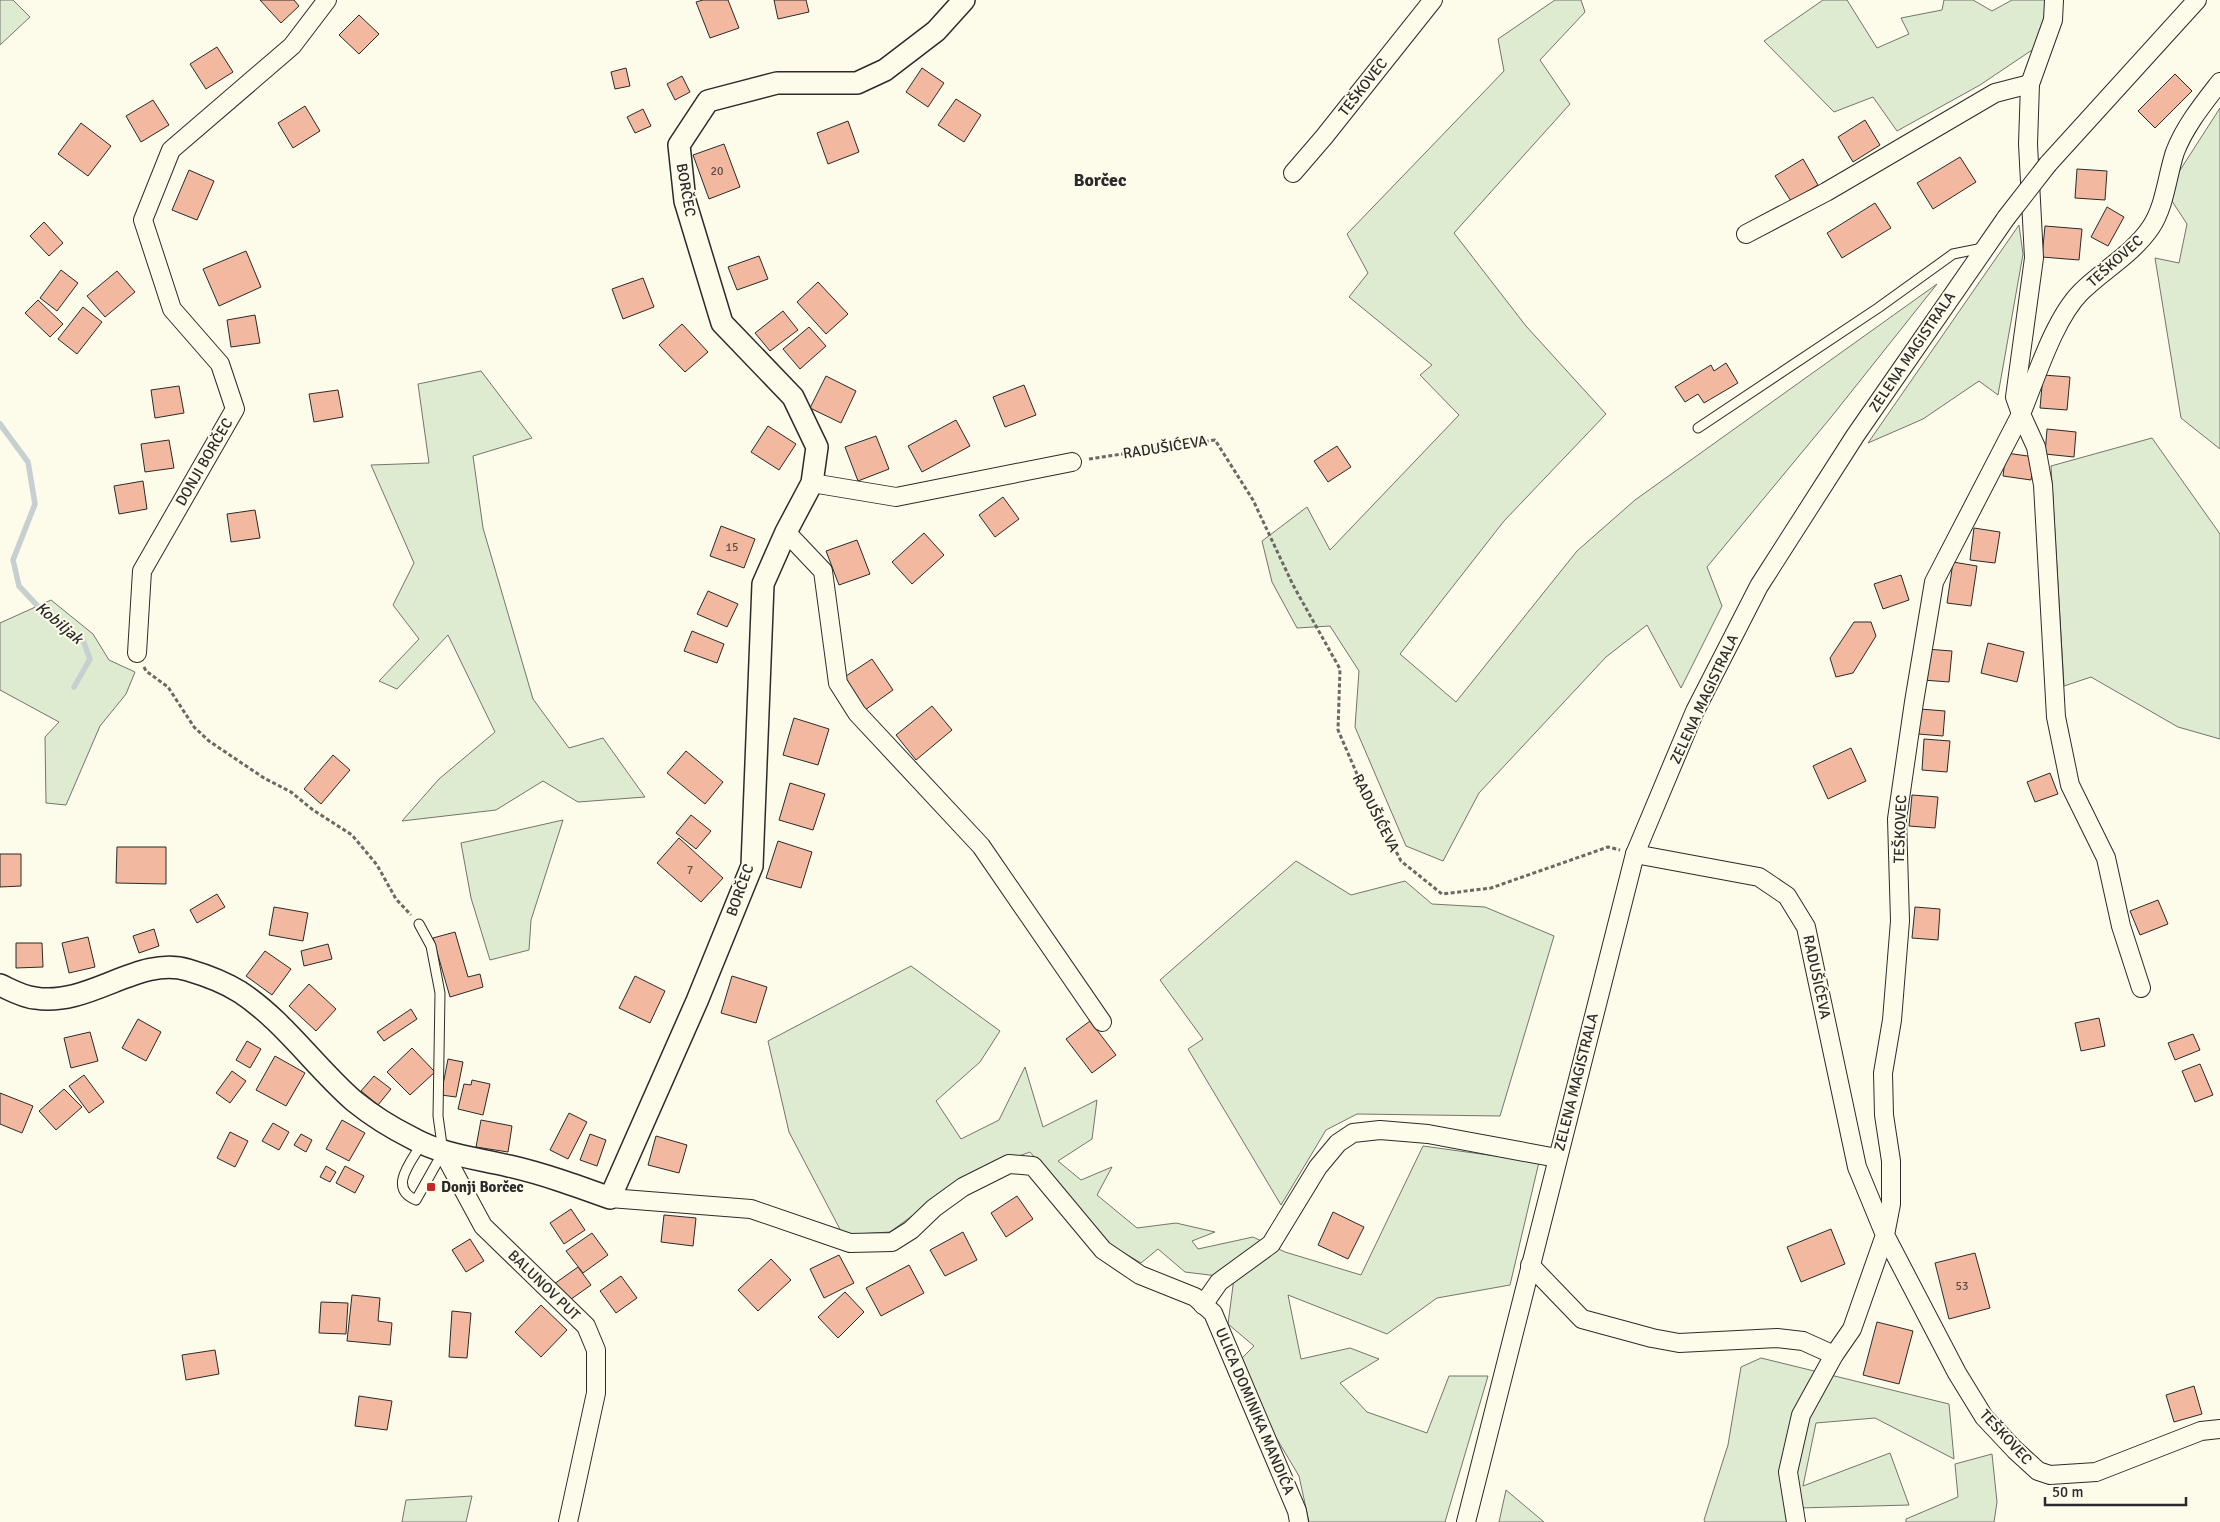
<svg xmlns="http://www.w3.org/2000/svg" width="2220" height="1522" viewBox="0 0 2220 1522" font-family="Signika,sans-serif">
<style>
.green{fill:#deebd1;stroke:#74746e}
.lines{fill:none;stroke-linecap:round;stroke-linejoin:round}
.stream{stroke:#c7d0d0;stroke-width:5.5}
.building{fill:#f2b8a0;stroke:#2b2b2b}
.service-casing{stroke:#2b2b2b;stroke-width:11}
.minor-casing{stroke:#2b2b2b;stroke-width:20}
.tertiary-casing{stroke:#2b2b2b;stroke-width:24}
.path{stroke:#6a6964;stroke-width:3;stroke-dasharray:4 2.5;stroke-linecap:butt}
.service{stroke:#fdfbea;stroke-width:9}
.minor{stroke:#fdfbea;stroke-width:18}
.tertiary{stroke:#fdfbea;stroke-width:21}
.minor-bridge-casing{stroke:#2b2b2b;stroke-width:20;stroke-linecap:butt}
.minor-bridge{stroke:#fdfbea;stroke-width:18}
.poi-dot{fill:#c62828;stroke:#fdfbea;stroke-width:2}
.labels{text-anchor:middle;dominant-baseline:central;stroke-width:4;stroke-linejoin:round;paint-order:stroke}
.number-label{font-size:12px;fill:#5d4e48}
.street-label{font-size:15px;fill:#2b2b2b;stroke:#fdfbea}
.poi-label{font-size:15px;font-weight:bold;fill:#2b2b2b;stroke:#fdfbea;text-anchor:start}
.water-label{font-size:16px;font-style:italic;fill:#2b2b2b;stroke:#fdfbea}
.quarter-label{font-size:18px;font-weight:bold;fill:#2b2b2b;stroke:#fdfbea}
</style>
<rect width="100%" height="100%" fill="#fdfbea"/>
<g class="green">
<path d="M0 0H13L30 17 0 45Z"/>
<path d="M1555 0H1581L1585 12 1540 60 1570 104 1454 233 1526 326 1606 414 1504 521 1400 654 1456 702 1577 551 1635 500 1937 284 1832 416 1707 567 1722 606 1681 688 1647 625 1606 657 1479 793 1443 861 1406 846 1355 727 1359 671 1330 626 1297 628 1272 582 1262 541 1307 507 1330 550 1459 415 1420 375 1432 365 1349 297 1368 273 1347 234 1504 71 1498 39Z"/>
<path d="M1823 0H1847L1877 48 1909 34 1901 18 1942 10 1944 0H1973L1992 11 2012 0H2049L2044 42 1980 85 1897 131 1873 97 1834 112 1764 41Z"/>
<path d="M2220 108V449L2181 418 2155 258 2179 263 2187 224 2166 192Z"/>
<path d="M2019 225 2023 254 1998 395 1979 381 1923 419 1868 443Z"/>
<path d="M481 371 532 438 473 456 483 528 533 699 569 748 603 738 645 797 578 802 543 781 496 810 402 821 439 779 495 732 448 635 397 689 379 681 419 639 393 605 414 563 371 465 429 463 418 384Z"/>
<path d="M2152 438 2220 534V739L2178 727 2091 677 2064 686 2051 466Z"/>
<path d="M51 600 93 634 109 660 135 672 126 694 100 726 66 805 46 803 45 737 59 722 0 690V623Z"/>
<path d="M563 820 531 920 529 950 490 960 471 898 461 843Z"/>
<path d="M1296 861 1351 895 1405 881 1432 904 1485 907 1554 936 1500 1116 1357 1114 1326 1130 1281 1205 1188 1049 1203 1039 1160 980Z"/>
<path d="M911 966 1000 1031 980 1062 936 1101 961 1139 999 1120 1025 1067 1043 1127 1097 1100 1092 1139 1058 1161 1081 1180 1112 1167 1097 1195 1137 1228 1176 1223 1215 1232 1192 1241 1198 1249 1253 1237 1285 1252 1361 1275 1423 1146 1539 1162 1510 1285 1437 1298 1387 1334 1288 1295 1301 1359 1350 1348 1379 1359 1340 1383 1367 1412 1427 1433 1449 1376H1488L1445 1522H1309L1299 1476 1268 1424 1242 1358 1254 1346 1228 1324 1234 1278 1185 1272 1158 1249 1141 1263 1106 1242 1030 1152 1005 1161 931 1202 890 1232 843 1235 789 1132 768 1041Z"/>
<path d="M1761 1358 1949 1404 1954 1459 1875 1418 1816 1423 1803 1486 1890 1453 1909 1505 1799 1508 1792 1522H1705L1704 1520 1728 1445 1741 1367Z"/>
<path d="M1992 1454 1997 1502 1994 1522H1906V1519L1958 1497 1955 1464Z"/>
<path d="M1506 1490 1544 1522H1499Z"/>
<path d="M472 1496 466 1522H402L406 1500Z"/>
</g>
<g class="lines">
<path class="stream" d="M0 424 28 462 35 504 13 560 19 586 47 616 83 640 90 659 74 687"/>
</g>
<g class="building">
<path d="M260 0H294L299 6 281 23Z"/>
<path d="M703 0H728L739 28 710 38 696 2Z"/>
<path d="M774 0H806L809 12 778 19Z"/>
<path d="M359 15 379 34 359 54 339 35Z"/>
<path d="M217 47 233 72 206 89 190 64Z"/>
<path d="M626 68 630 86 615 89 611 72Z"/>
<path d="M922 68 944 83 928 107 906 92Z"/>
<path d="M2175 74 2192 91 2155 128 2138 111Z"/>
<path d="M682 76 690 92 675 100 667 84Z"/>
<path d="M956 99 981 115 964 142 938 125Z"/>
<path d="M153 100 169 125 141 142 126 116Z"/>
<path d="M305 106 320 131 293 148 278 123Z"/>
<path d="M643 109 651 126 635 133 627 117Z"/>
<path d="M1865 120 1880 145 1853 162 1838 137Z"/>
<path d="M848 121 859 152 828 164 817 133Z"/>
<path d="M81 123 111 146 88 176 58 154Z"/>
<path d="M724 144 740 187 709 199 693 155Z"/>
<path d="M1960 157 1976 182 1933 209 1917 183Z"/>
<path d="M1803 159 1818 185 1791 201 1775 176Z"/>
<path d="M2077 169 2107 171 2105 200 2075 198Z"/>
<path d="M189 170 214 181 197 220 172 210Z"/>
<path d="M1875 203 1891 228 1842 258 1827 233Z"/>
<path d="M2107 207 2124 217 2108 246 2091 237Z"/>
<path d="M44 222 63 243 49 256 30 236Z"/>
<path d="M2045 226 2082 229 2079 260 2042 257Z"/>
<path d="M246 251 261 287 219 306 203 269Z"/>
<path d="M759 256 768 279 737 290 728 267Z"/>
<path d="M61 270 78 283 57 311 40 298Z"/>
<path d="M117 271 135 292 105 317 87 296Z"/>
<path d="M643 278 654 307 623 319 612 289Z"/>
<path d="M818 282 848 314 826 334 797 302Z"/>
<path d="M38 300 63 324 50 337 25 313Z"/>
<path d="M83 307 102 322 77 354 58 339Z"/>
<path d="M783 311 798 330 770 351 755 333Z"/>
<path d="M255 315 260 343 231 347 227 320Z"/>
<path d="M682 324 708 352 685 372 659 345Z"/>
<path d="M809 327 826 346 800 369 783 349Z"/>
<path d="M1726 363 1738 383 1704 403 1698 394 1685 402 1675 387 1711 365 1714 371Z"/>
<path d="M2043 375 2070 377 2067 410 2040 408Z"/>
<path d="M826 376 856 391 841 423 810 408Z"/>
<path d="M1024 385 1036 415 1005 427 993 397Z"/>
<path d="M179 386 184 413 155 418 151 390Z"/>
<path d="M338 390 343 417 314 422 309 394Z"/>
<path d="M956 420 970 446 922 472 908 446Z"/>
<path d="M768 426 796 444 779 470 751 452Z"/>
<path d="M2047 429 2076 432 2074 457 2045 454Z"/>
<path d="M876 436 889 469 858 481 845 447Z"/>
<path d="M169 440 174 468 145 472 141 444Z"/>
<path d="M1337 446 1351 467 1328 482 1314 461Z"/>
<path d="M2006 453 2035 457 2031 480 2003 476Z"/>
<path d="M143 481 147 509 119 514 114 486Z"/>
<path d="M1003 497 1019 519 995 537 979 515Z"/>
<path d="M255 510 260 538 231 542 227 514Z"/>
<path d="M721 526 755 539 744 568 710 556Z"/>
<path d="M1974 528 2000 532 1995 563 1970 560Z"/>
<path d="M924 533 944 555 912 584 892 562Z"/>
<path d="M857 540 870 574 839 585 826 551Z"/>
<path d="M1953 562 1977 566 1971 606 1947 603Z"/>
<path d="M1901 575 1909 600 1883 609 1874 584Z"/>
<path d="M708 591 738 604 727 627 697 614Z"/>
<path d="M1854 622H1871L1876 636 1853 673 1836 677 1830 658Z"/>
<path d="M692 631 724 644 717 663 684 651Z"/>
<path d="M1988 643 2024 652 2017 682 1981 673Z"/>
<path d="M1926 649 1952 651 1949 682 1923 680Z"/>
<path d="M872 659 893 690 865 710 843 678Z"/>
<path d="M932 706 952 730 916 760 896 735Z"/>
<path d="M1920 709 1945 711 1943 736 1918 734Z"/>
<path d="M794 718 829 729 818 765 783 755Z"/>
<path d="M1924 739 1950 741 1947 772 1922 770Z"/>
<path d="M1851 748 1866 781 1828 799 1813 766Z"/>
<path d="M686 751 723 782 705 804 667 773Z"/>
<path d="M333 755 350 770 321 804 304 789Z"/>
<path d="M2050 773 2058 794 2035 802 2027 782Z"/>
<path d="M790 783 825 794 813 830 779 820Z"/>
<path d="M1912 795 1938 797 1935 828 1909 826Z"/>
<path d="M691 815 711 831 696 849 676 833Z"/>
<path d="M679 838 723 878 701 902 657 863Z"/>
<path d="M778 841 812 852 801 888 766 878Z"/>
<path d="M117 847H166V884L116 883Z"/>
<path d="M0 854H21V886L0 887Z"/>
<path d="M217 894 225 907 197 923 190 910Z"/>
<path d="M2158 900 2168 924 2140 935 2130 911Z"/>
<path d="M274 907 308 913 303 941 269 935Z"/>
<path d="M1915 907 1940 909 1938 940 1912 938Z"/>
<path d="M154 929 159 946 139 953 133 936Z"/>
<path d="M455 932 468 977 480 974 483 987 450 997 433 938Z"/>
<path d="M88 937 95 967 69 973 62 943Z"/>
<path d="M16 943H42L43 967 16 968Z"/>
<path d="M328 944 332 959 304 966 301 951Z"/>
<path d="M265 951 291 969 272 995 246 976Z"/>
<path d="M635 976 665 991 650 1023 619 1008Z"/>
<path d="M732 976 767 987 756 1023 721 1013Z"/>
<path d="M309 984 336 1009 316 1031 289 1006Z"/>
<path d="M411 1009 417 1019 384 1041 377 1032Z"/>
<path d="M2099 1018 2105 1046 2081 1051 2075 1023Z"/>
<path d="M138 1019 161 1032 146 1061 122 1048Z"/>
<path d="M1090 1021 1116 1055 1092 1073 1066 1039Z"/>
<path d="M90 1032 98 1061 71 1068 64 1038Z"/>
<path d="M2193 1034 2200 1050 2175 1060 2168 1043Z"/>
<path d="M247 1041 261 1049 250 1068 236 1060Z"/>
<path d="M412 1048 435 1072 410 1095 387 1072Z"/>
<path d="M275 1056 305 1073 286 1106 256 1090Z"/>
<path d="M448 1059 463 1062 456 1097 441 1095Z"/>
<path d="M2200 1064 2213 1095 2195 1102 2182 1071Z"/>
<path d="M232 1071 246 1081 230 1103 216 1093Z"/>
<path d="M84 1075 104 1102 89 1113 69 1086Z"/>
<path d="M374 1076 391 1089 378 1105 361 1091Z"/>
<path d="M472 1080 490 1084 483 1115 458 1109 464 1084 471 1085Z"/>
<path d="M64 1089 82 1107 56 1130 39 1111Z"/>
<path d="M0 1093 33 1106 22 1133 0 1124Z"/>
<path d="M569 1113 587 1122 568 1159 550 1150Z"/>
<path d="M342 1120 365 1133 349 1161 326 1149Z"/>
<path d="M481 1120 512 1126 508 1152 476 1147Z"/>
<path d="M273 1123 289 1132 279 1150 262 1141Z"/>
<path d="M230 1132 248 1141 235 1167 217 1158Z"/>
<path d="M301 1134 312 1140 306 1152 294 1145Z"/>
<path d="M590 1134 606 1140 597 1166 580 1160Z"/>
<path d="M656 1136 687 1145 679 1173 648 1165Z"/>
<path d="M326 1166 336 1172 330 1182 320 1177Z"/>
<path d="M345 1166 364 1176 355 1193 336 1183Z"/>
<path d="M1017 1196 1033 1219 1006 1237 991 1213Z"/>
<path d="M571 1209 585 1230 564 1244 550 1223Z"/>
<path d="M1333 1212 1364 1227 1348 1259 1318 1245Z"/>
<path d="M664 1215 696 1218 693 1246 661 1242Z"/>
<path d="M1831 1229 1845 1264 1801 1282 1787 1247Z"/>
<path d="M963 1232 977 1260 945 1276 930 1250Z"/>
<path d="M592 1233 608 1255 583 1273 566 1251Z"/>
<path d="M470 1239 484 1261 466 1272 452 1250Z"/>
<path d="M1975 1253 1990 1308 1949 1319 1935 1263Z"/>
<path d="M839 1255 854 1283 824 1298 810 1269Z"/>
<path d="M771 1259 791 1280 758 1311 738 1290Z"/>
<path d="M909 1265 924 1293 881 1316 866 1288Z"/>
<path d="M578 1267 591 1285 567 1302 554 1284Z"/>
<path d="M621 1276 637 1298 616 1313 600 1291Z"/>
<path d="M845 1292 864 1312 838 1338 818 1317Z"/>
<path d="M352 1295 380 1298 378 1321 392 1323 390 1345 347 1341Z"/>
<path d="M321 1302 348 1303 346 1334 319 1333Z"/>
<path d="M541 1305 567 1330 541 1357 515 1332Z"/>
<path d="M452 1311 471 1313 467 1358 449 1357Z"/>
<path d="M1877 1322 1913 1331 1899 1384 1863 1375Z"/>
<path d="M215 1350 219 1374 186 1380 182 1355Z"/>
<path d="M2194 1386 2202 1414 2174 1422 2166 1395Z"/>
<path d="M359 1396 392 1401 387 1430 355 1426Z"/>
</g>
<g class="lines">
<g class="service-casing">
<g id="service">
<path d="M1698 428 1878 308 1953 254 1983 248"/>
<path d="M419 924 431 946 440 993 438 1116 443 1152 416 1200C387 1188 412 1161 422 1143"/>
</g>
</g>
<g class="minor-casing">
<g id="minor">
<path d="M2054 0 2053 20 2030 84 2028 144 2034 258 2015 397 2021 414 1934 582 1914 702 1897 819 1900 921 1892 1020 1883 1073 1884 1115 1891 1161V1204L1885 1235 1957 1373 1984 1417 2015 1450 2038 1471 2050 1475 2096 1472 2201 1431 2220 1429"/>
<path d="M2048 164 2197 0"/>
<path d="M1293 173 1324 137 1433 0"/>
<path d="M1746 234 1826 192 1995 93 2030 84"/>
<path d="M812 483 896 497 1072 462"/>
<path d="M786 532 823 571 838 683 857 713 981 846 1102 1022"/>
<path d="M137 653 142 571 235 409 220 364 172 309 143 220 171 150 292 46 327 0"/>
<path d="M1635 854 1759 877 1787 896 1806 927 1857 1167 1885 1235 1852 1329 1834 1355 1801 1415 1788 1472 1796 1522"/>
<path d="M2141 988 2121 926 2106 858 2070 785 2056 717 2043 485 2036 447 2021 414C2036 378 2054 319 2081 292 2103 270 2133 254 2151 227 2165 206 2167 176 2175 152 2185 126 2203 104 2220 82"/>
<path d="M443 1152 483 1226 586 1326 596 1350V1393L568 1522"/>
<path d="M610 1198 751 1209 850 1243 892 1242 911 1230 934 1208 963 1187 1009 1164 1033 1166 1103 1250 1140 1275 1195 1297 1213 1313 1297 1511 1299 1522"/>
<path d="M1530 1265 1582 1319 1652 1338 1679 1343 1777 1338 1803 1341 1834 1355"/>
<path d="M1203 1305 1219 1282 1271 1244 1318 1167 1338 1143 1353 1133 1380 1130 1428 1134 1557 1158"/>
<path d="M1466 1522 1635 854 1695 711 1759 586 1855 436 2006 218"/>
</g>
</g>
<g class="tertiary-casing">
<path id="tertiary" d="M0 985C11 990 23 997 35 998 90 1007 138 955 188 970 205 975 224 982 240 992 284 1021 315 1067 354 1101 370 1114 394 1129 412 1138 442 1155 476 1158 509 1166 544 1174 577 1186 610 1198L697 1001 752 866 763 584 786 532 812 483 817 447 793 397 722 323 685 201 679 145 708 101 777 83H857L885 70 936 31 964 0"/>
</g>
<g class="path">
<path d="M1089 459 1215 440 1253 500 1293 585 1340 669 1338 730 1363 788 1401 861 1442 894 1491 888 1608 847 1620 850"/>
<path d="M144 667 146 671 168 687 194 727 209 741 264 778 291 792 313 810 352 835 377 865 396 899 411 915"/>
</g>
<use href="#service" class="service"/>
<use href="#minor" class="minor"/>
<use href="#tertiary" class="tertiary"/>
<g class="minor-bridge-casing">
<path id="minor-bridge" d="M2006 218 2048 164"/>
</g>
<use href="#minor-bridge" class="minor-bridge"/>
</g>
<rect class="poi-dot" x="426" y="1182" width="10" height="10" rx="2.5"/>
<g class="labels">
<g class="number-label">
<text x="717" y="171">20</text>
<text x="732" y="547">15</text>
<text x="690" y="870">7</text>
<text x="1962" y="1286">53</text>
</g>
<g class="street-label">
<text transform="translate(1363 87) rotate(-52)">TEŠKOVEC</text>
<text transform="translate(686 190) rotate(80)">BORČEC</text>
<text transform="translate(2115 261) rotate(-42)">TEŠKOVEC</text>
<text transform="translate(1912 352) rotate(-56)">ZELENA MAGISTRALA</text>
<text transform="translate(1165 447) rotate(-9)">RADUŠIĆEVA</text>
<text transform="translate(204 462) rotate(-60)">DONJI BORČEC</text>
<text transform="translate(1704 699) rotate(-65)">ZELENA MAGISTRALA</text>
<text transform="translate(1376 813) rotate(63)">RADUŠIĆEVA</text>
<text transform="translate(1900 829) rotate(-88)">TEŠKOVEC</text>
<text transform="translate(740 890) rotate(-70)">BORČEC</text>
<text transform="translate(1817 977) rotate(78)">RADUŠIĆEVA</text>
<text transform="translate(1576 1082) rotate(-76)">ZELENA MAGISTRALA</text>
<text transform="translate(544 1285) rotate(44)">BALUNOV PUT</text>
<text transform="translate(1255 1411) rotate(67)">ULICA DOMINIKA MANDIĆA</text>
<text transform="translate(2006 1437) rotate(47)">TEŠKOVEC</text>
</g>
<g class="poi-label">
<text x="441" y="1187">Donji Borčec</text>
</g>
<g class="water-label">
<text transform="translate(59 623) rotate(40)">Kobiljak</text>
</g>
<g class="quarter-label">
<text x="1100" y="180">Borčec</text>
</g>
</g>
<path d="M2045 1497v8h141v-8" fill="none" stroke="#2b2b2b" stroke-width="2.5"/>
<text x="2052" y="1497" font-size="15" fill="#2b2b2b" stroke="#fdfbea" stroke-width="4" paint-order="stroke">50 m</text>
</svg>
